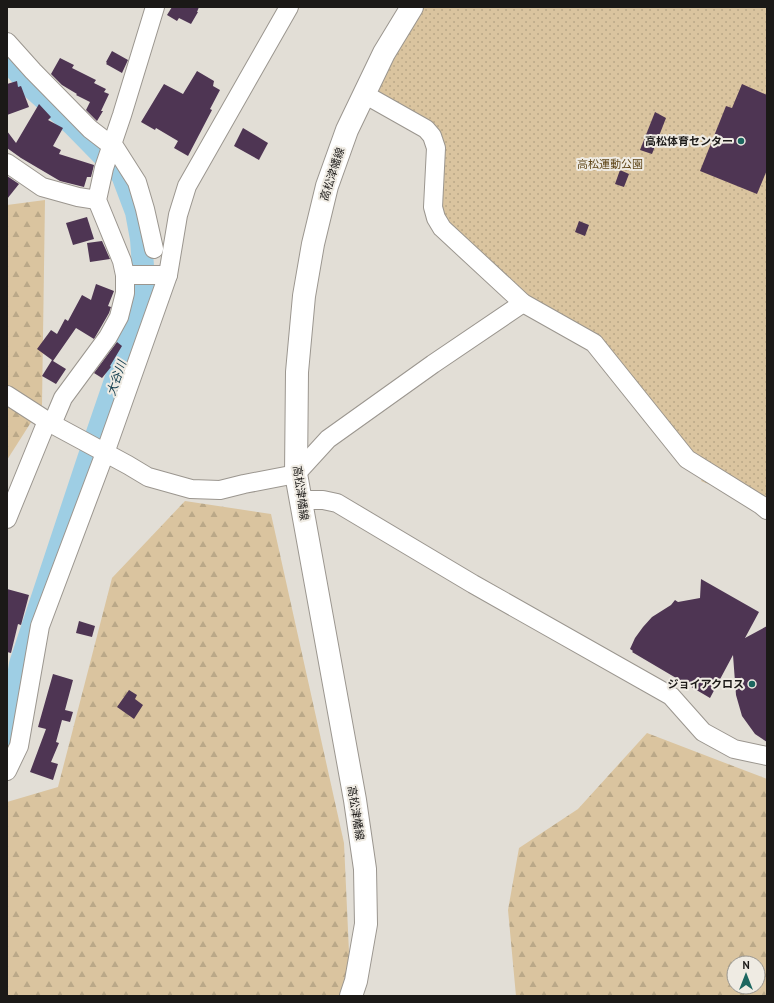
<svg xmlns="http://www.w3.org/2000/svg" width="774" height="1003" viewBox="0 0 774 1003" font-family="'PT Sans','Noto Sans JP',sans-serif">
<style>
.forest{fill:url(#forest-firs);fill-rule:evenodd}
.park{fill:url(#park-dots)}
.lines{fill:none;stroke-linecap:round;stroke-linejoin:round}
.river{stroke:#9ecee4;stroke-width:22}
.building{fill:#4e3553}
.minor-casing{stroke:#9b968f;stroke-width:20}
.major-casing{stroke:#9b968f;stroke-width:24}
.minor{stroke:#fff;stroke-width:18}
.major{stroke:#fff;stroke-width:22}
.poi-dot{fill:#1d6760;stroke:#efebe3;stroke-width:1.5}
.labels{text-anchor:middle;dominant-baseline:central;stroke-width:4;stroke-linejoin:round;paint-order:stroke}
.poi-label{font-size:11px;font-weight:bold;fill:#1b1917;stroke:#efebe3;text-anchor:end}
.park-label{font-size:11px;fill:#604719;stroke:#efebe3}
.street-label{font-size:11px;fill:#1b1917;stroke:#efebe3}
.water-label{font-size:12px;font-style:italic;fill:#174050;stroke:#efebe3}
</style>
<defs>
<pattern id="forest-firs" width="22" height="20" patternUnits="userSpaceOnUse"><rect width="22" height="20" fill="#dac49f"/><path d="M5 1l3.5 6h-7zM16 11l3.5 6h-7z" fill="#baa888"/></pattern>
<pattern id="park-dots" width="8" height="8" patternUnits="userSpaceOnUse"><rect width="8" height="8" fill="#dac49f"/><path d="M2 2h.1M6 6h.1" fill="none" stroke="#baa888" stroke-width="1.8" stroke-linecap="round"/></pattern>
</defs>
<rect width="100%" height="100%" fill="#e2ded6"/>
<g class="forest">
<path d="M45 200 42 405 7 460V205Z"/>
<path d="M185 501 271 514 344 843 351 996H7V802L58 787 112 578Z"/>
<path d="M647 733 767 779V996H516L508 910 519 848 578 809ZM734 963H758V987H734Z"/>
</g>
<path class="park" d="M424 7H767V508L701 481 711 466 686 449 598 340 534 306 439 217 441 152 372 96 406 33Z"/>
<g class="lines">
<path class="river" d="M7 60 33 89 73 125 122 175 136 212 141 239 145 293 88 459 20 664 11 722 7 734"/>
</g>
<g class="building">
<path d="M172 7H199L197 12H198L191 24 179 18 177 21 167 15Z"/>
<path d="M112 51 128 60 122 73 106 64 107 63 106 62Z"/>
<path d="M60 58 74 65 72 68 96 80 94 83 106 89 104 92 109 94 101 111H103L97 121 86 110 90 102 76 95 77 94 62 85 51 74Z"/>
<path d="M197 71 214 81 213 86 220 90 210 109 212 110 188 156 174 148 178 141 156 128 155 130 141 122 164 84 183 94Z"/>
<path d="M17 81 18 87 21 86 29 107 7 115V84Z"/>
<path d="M742 84 767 95V170L757 194 700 171 726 106 732 108Z"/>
<path d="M39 104 51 117 48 120 63 128 53 146 61 150 59 154 94 165 91 177H87L84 187 60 181 21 158 7 148V131L16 143Z"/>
<path d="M655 112 666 118 652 154 640 150Z"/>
<path d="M243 128 268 143 259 160 234 146Z"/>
<path d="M620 170 629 174 624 187 615 184Z"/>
<path d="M7 176 19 184 7 199Z"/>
<path d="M87 217 94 239 73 245 66 223Z"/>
<path d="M579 221 589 225 585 236 575 232Z"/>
<path d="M102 241 110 259 90 262 87 243Z"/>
<path d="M96 284 114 291 108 306 111 307 109 313 94 339 76 328 53 361 66 369 56 384 42 376 52 360 37 349 51 330 57 334 65 319 68 321 82 295 91 300Z"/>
<path d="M117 342 122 346 110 366 111 367 102 378 94 373Z"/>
<path d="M701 579 759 612 745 638 767 626V742L755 734 742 716 736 695 733 655 710 698 632 652 633 651 630 649 635 638 643 627 652 617 671 605 675 600 678 602 700 598Z"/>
<path d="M7 589 29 595 21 625 18 624 11 653 7 652Z"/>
<path d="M79 621 95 626 92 637 76 633Z"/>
<path d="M53 674 73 680 65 710 73 712 70 722 62 720 56 742 59 743 51 762 58 764 53 780 30 772 46 729 38 727Z"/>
<path d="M129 690 137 695 135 699 143 705 134 719 117 707Z"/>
</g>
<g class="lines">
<g class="minor-casing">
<g id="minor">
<path d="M7 42 33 71 90 129 116 149 137 182 145 209 154 249"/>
<path d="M364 94 426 129 432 136 436 148 433 207 436 218 442 228 523 303 594 343 687 459 761 505 767 510"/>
<path d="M7 163 42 187 78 197 97 200"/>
<path d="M125 275H168L178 215 187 186 289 7"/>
<path d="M7 395 52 424 128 465 148 477 191 489 220 490 244 484 296 474 328 439 433 364 523 303"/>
<path d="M52 424 63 398 108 337 119 317 125 293V275L122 261 97 200 104 168 122 115 155 7"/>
<path d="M301 500H323L337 503 473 584 671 696 703 732 734 749 767 756"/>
<path d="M7 519 47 421"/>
<path d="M7 771 19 746 40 626 105 453 168 275"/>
</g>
</g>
<g class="major-casing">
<path id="major" d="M351 996 356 981 366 924 365 869 355 800 296 474 297 372 304 296 313 244 327 186 347 130 384 53 412 7"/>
</g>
<use href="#minor" class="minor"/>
<use href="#major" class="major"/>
</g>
<g class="poi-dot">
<circle cx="741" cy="141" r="4"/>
<circle cx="752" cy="684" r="4"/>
</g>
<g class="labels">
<g class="poi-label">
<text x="733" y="141">高松体育センター</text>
<text x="744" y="684">ジョイアクロス</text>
</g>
<g class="park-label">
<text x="610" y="164">高松運動公園</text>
</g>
<g class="street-label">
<text transform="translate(332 174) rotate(-72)">高松津幡線</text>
<text transform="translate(301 493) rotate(82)">高松津幡線</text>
<text transform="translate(356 813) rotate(81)">高松津幡線</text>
</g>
<g class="water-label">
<text transform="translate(116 378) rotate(-71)">大谷川</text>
</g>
</g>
<rect width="774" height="1003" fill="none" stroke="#1b1917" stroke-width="16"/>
<g transform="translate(746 975)"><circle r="19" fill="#efebe3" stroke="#9a9791"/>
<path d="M0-3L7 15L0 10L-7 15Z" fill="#1d6760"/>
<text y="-6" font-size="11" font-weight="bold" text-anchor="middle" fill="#1b1917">N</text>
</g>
</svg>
